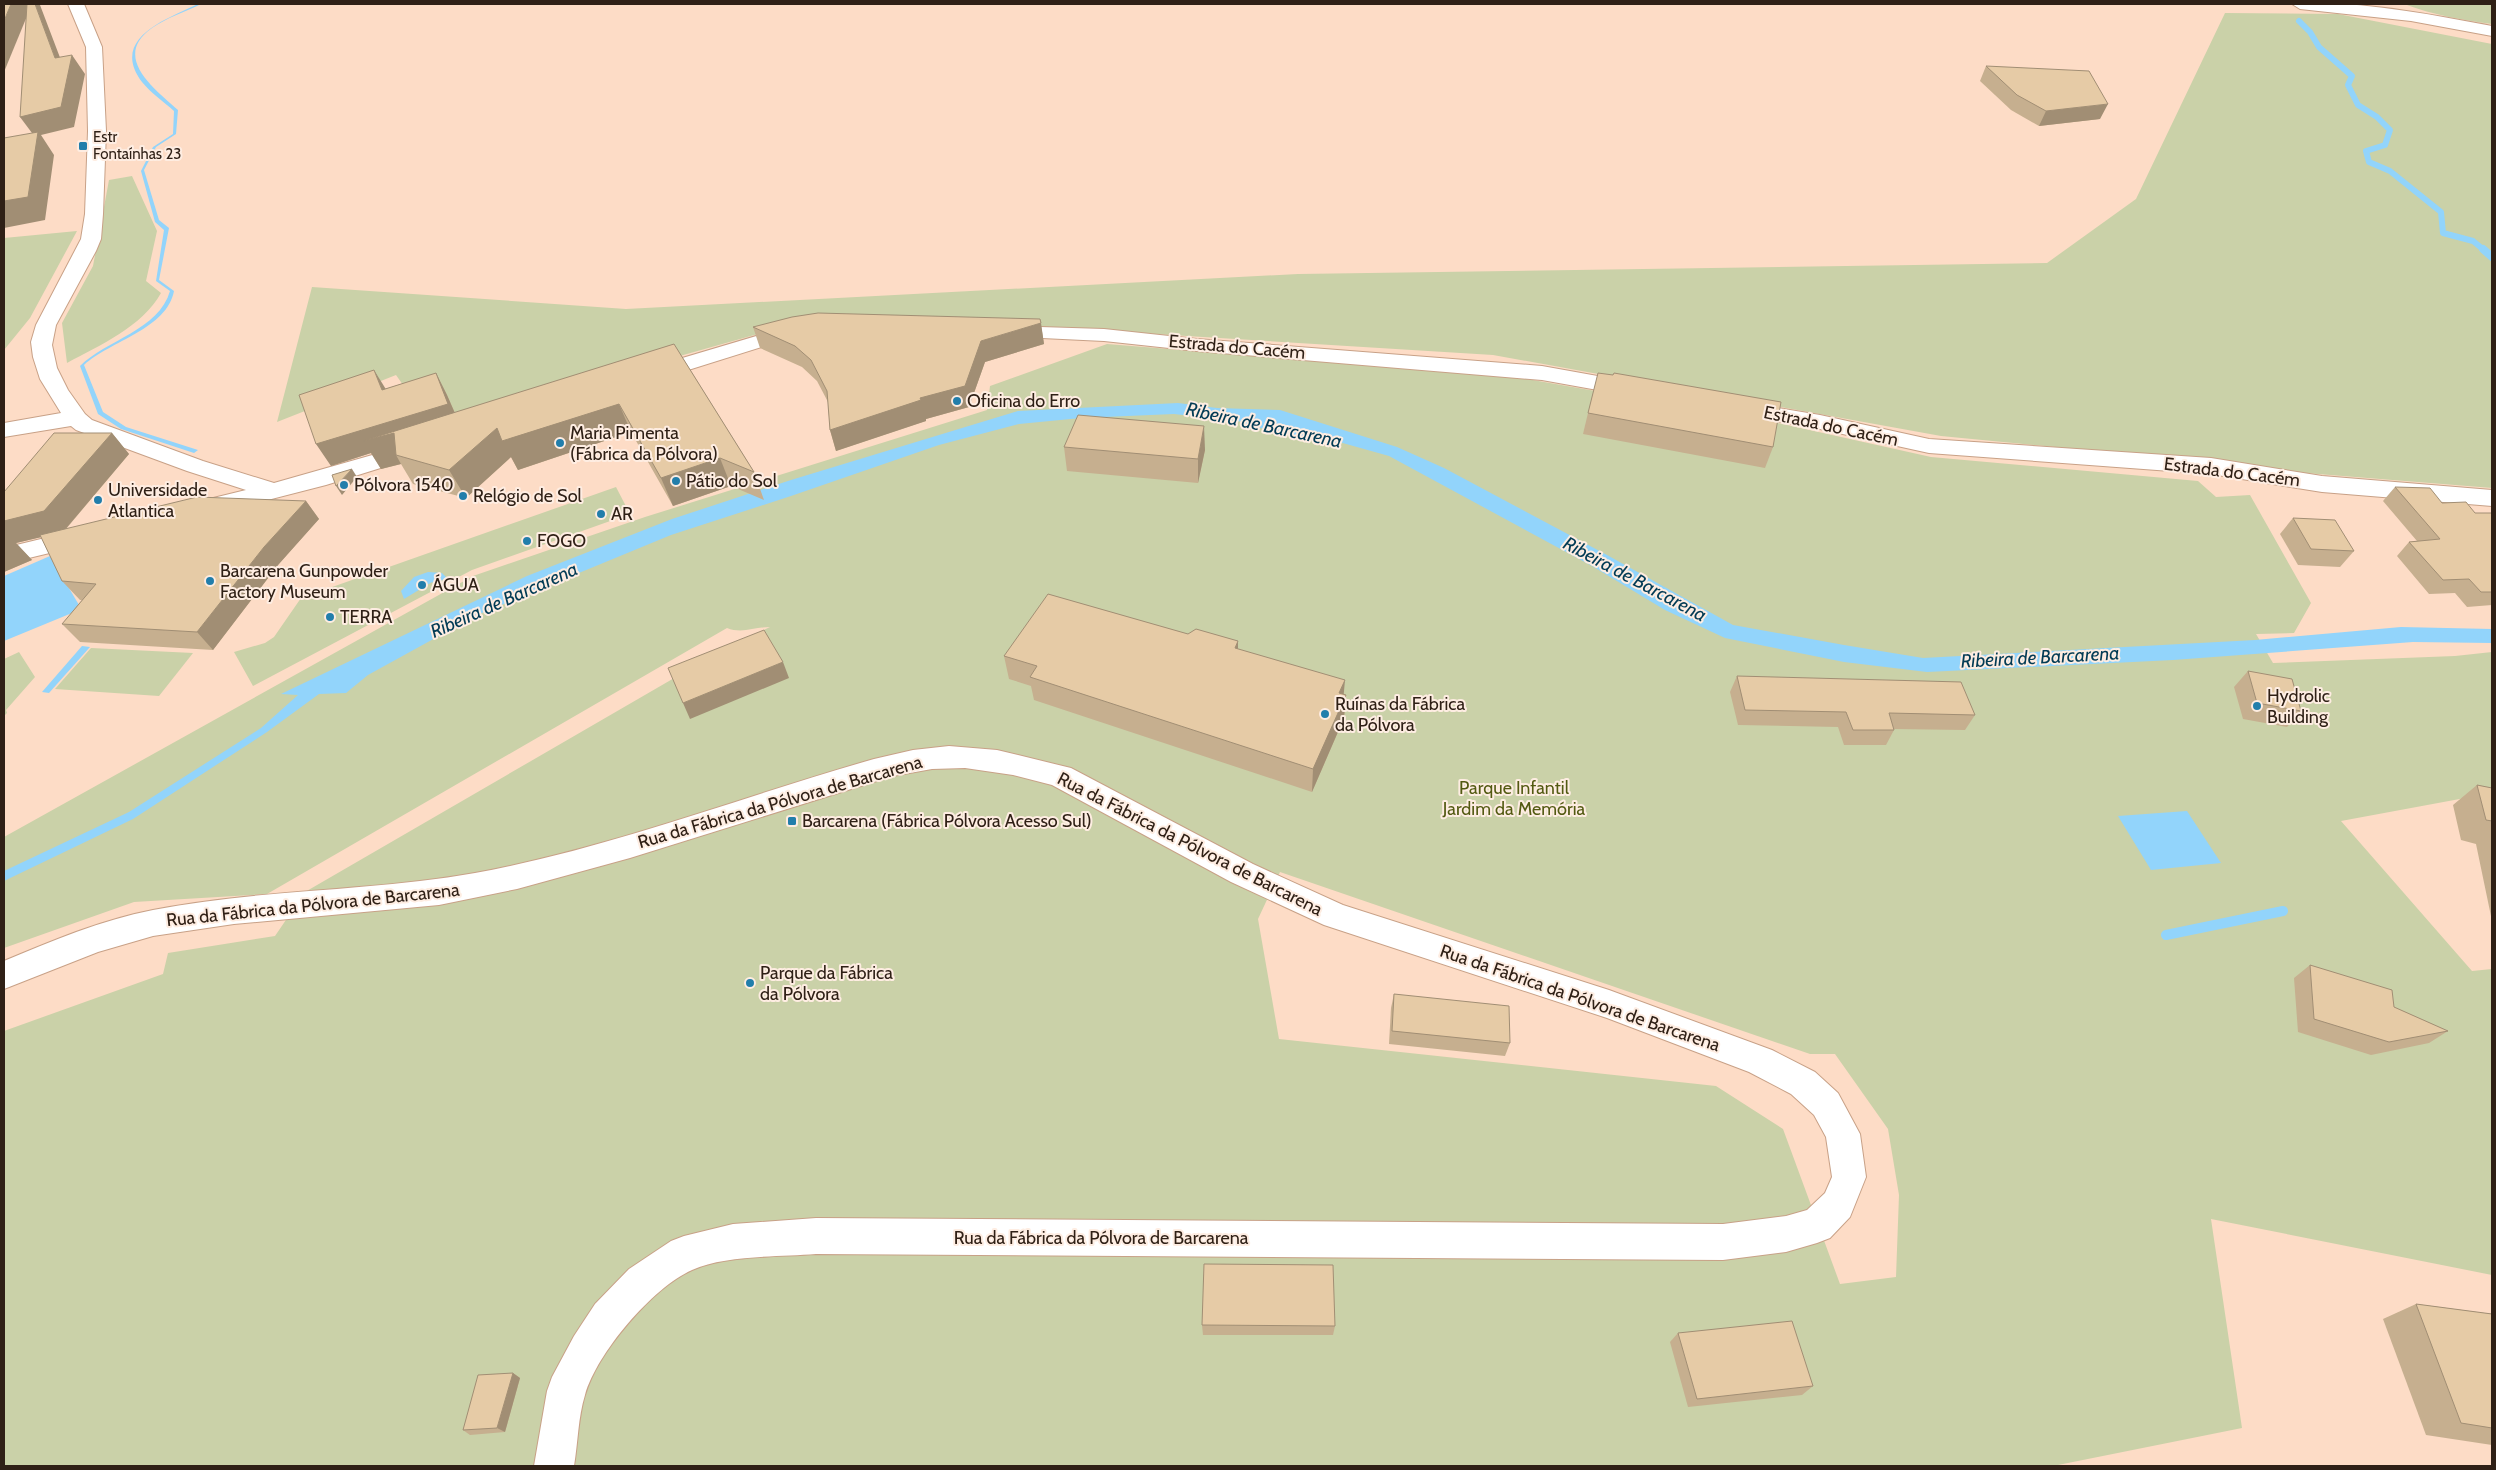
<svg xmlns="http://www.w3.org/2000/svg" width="2496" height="1470" viewBox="0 0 2496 1470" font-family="Cabin,sans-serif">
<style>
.green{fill:#cad1a8;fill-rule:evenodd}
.water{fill:#92d4fb}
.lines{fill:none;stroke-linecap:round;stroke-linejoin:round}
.stream-far2{stroke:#92d4fb;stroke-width:6}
.stream-far1{stroke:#92d4fb;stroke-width:8}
.stream{stroke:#92d4fb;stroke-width:10}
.minor-casing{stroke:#c8a187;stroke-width:2}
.major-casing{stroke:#c8a187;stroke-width:2}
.minor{fill:#fff;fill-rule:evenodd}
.major{fill:#fff;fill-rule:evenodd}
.wall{fill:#c6af8f}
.shaded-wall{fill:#a18e74}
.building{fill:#e6cba6;stroke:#a18e74}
.poi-dot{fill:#227eab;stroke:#feede2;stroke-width:2}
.labels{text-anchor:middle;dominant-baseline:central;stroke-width:4;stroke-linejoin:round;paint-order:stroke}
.far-poi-label{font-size:15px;fill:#2f2016;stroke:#feede2;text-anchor:start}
.street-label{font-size:18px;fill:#2f2016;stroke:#feede2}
.poi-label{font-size:18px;fill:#2f2016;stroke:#feede2;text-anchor:start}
.park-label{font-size:18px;fill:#535a12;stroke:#feede2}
.water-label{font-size:19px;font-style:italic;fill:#023b55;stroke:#feede2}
</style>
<rect width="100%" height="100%" fill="#fddcc6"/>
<g class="green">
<path d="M2404 4H2492V24C2462 20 2433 15 2404 4Z"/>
<path d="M2225 13 2338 14 2492 44V488L2293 472 2200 461 1941 436 1493 355 829 314 432 426 396 375 277 422 312 287 626 309 1298 274 2047 263 2136 199Z"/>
<path d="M132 176 157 231 146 281 161 293C142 327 100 345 67 363L62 323 93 266 109 180Z"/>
<path d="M77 231 30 318 4 350V238Z"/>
<path d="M1107 344 1515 377 1773 422 1931 457 2198 481 2216 497 2250 495 2311 603 2294 633 2256 634 2273 663 2455 656 2492 652V793L2341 821 2472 971 2492 969V1275L2211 1219 2242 1428 2053 1466H4V1031L163 974 168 953 275 936 305 892 726 648 770 627C755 627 742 634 727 628L267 894 134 902 4 948V837L473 576 645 517 987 410 990 386ZM1280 872 1810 1054H1835L1888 1129 1899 1195 1896 1277 1840 1284 1783 1129 1716 1086 1279 1039 1258 919Z"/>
<path d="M616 487 630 514 472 570 253 686 234 652 265 643 274 637 301 598Z"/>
<path d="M91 648 193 653 159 696 55 689Z"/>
<path d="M19 652 35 677 6 710 7 713 4 716V659Z"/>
</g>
<g class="water">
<path d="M198 4H201C185 12 166 18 152 28 111 57 155 89 178 110L176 134 156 147 144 170 159 220 169 228 159 280 174 291C167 329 110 341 84 365L103 412 126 427 198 450 194 453 121 429 98 414 80 366C106 340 159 330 170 291L156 281 164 230 155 222 141 171 153 147 173 134 174 111C164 102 151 93 142 82 109 38 167 19 198 4Z"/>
<path d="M1178 403 1217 408 1280 410 1397 447 1444 468 1607 555 1733 625 1844 645 1923 658 2255 640 2401 627 2492 629V643L2413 642 2173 660 1927 672 1844 662 1725 638 1665 610 1592 566 1389 456 1282 426 1174 414 1081 418 1019 424 939 445 791 496 671 535 477 615 368 675 346 693 319 694 267 732 133 819 4 881V871L129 812 261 728 298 695 281 694 527 576 672 519 791 480 1018 411Z"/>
<path d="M50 556 79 605 72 613 4 641V576Z"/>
<path d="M428 572 442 573 447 578 434 584 432 582 404 599 401 591 414 577Z"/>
<path d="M82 646 90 647 49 693 42 692Z"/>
<path d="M2187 811 2221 863 2151 870 2118 816Z"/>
</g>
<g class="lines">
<path class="stream-far2" d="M2299 21 2310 32 2319 47 2352 76 2348 85 2358 105 2377 117 2390 130 2385 145 2366 151 2369 162 2390 171 2441 212 2443 233 2473 241 2484 250"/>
<g class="stream-far1">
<path d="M2483 249 2492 257"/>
<path d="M1247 421 1335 440"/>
</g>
<path class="stream" d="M2166 935 2283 911"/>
<g class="minor-casing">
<g id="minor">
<path d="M68 4H84L102 47 106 131 103 214 101 239 96 251 56 325 52 345 57 368 68 390 85 414 92 420 203 461 274 483 411 444 419 446 422 451 419 456 326 485 209 515 201 513 197 507 201 501 246 490 187 471 76 430 71 426 4 437V423L61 413 40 379 33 357 31 342 36 325 81 239 85 214 88 131 86 47Z"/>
<path d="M793 325 800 327 803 331 800 335 650 382 642 380 639 375 642 370Z"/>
<path d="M1005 326 1104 329 1197 339 1542 366 1631 382 1639 384 1642 389 1639 394 1631 396 1542 380 1197 351 1104 341 998 336 995 332 998 328Z"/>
<path d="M1743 402 1820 415 1929 439 2211 458 2322 476 2492 490V506L2322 492 2211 474 1929 453 1820 429 1735 414 1732 409 1735 404Z"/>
<path d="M82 529 91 531 94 537 91 543 4 564V548Z"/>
<path d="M949 746 997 750 1071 768 1253 864 1343 905 1609 990 1772 1050 1815 1072 1838 1093 1860 1134 1866 1177 1850 1217 1830 1238 1817 1243 1786 1252 1723 1260 816 1254C779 1257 725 1255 692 1270 652 1288 597 1353 585 1395 578 1417 578 1443 574 1466H534L547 1391 552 1377 574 1336 595 1304 629 1269 671 1241 684 1236 733 1224 816 1218 1723 1224 1786 1216 1807 1210 1825 1193 1832 1177 1826 1137 1814 1115 1791 1094 1749 1072 1607 1018 1324 925 1231 882 1052 785 1013 775 965 768 932 769 893 776 630 858 517 889 439 905 234 924 153 936 98 952 4 989V961C52 941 101 920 153 910 259 889 368 892 475 873 611 848 741 797 874 759L913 750Z"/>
</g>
</g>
<g class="major-casing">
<path id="major" d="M2292 4C2359 0 2427 14 2492 26V36L2411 21 2300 9Z"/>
</g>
<use href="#minor" class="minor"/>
<use href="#major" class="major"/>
</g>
<g class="wall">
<path d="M1986 66 2100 119 2039 126 2011 110 1980 81Z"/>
<path d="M1040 319 1044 344 985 362 969 407 926 419V421L836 451 830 430 828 402 817 381 802 367 760 348 753 327Z"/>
<path d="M674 344 754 472 764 500 731 486 673 506 631 432 518 470 511 457 466 498 413 484 401 464 381 469 371 453 331 466 385 389 436 373 447 395 455 413Z"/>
<path d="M1613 375 1773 447 1765 468 1583 434 1588 413Z"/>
<path d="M112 433 129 454 66 529 306 501 319 519 278 565 213 650 80 642 62 624 82 600H80L62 581 41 537 16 543 32 560 4 572V492Z"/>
<path d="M1064 447 1205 450 1198 483 1067 471Z"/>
<path d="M2395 487 2442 503 2475 513H2492V605L2467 607 2455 593 2429 594 2397 556 2409 542 2417 541 2383 501Z"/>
<path d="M2293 518 2354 551 2340 567 2298 565 2280 534Z"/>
<path d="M1188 634 1238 641V649L1346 695 1344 718 1312 792 1034 700 1031 686 1009 679 1004 656Z"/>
<path d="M2248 671 2301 711 2287 727 2243 719 2234 687Z"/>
<path d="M1737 676 1975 715 1965 730 1894 729V730L1886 745H1844L1838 727 1738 725 1730 692Z"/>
<path d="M2477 785 2492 788V921L2476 844 2461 840 2453 805Z"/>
<path d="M2310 965 2394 1007 2448 1031 2429 1043 2371 1055 2298 1032 2294 978Z"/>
<path d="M1394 994 1510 1043 1505 1056 1389 1044 1391 1008Z"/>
<path d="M2416 1304 2492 1314V1445L2426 1435 2383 1319Z"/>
<path d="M1202 1325 1335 1326 1333 1335H1203Z"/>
<path d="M1678 1333 1813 1386 1802 1395 1688 1407 1670 1342Z"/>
<path d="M513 1373 520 1378 505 1432 470 1435 463 1430Z"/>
</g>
<g class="shaded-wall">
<path d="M11 4H32L4 72V21Z"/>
<path d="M35 4H40V5L67 76 72 55 85 74 74 127 41 135 54 155 45 220 4 228V201L35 137 20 117 55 58Z"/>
<path d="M2108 104 2100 119 2039 126 2046 111Z"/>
<path d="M1041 323 1044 344 985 362 969 407 926 419V421L836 451 830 430 920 398 981 341Z"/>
<path d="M374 370 387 391 382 390Z"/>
<path d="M436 373 447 395 460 425 396 455 401 464 381 469 371 453 331 466 316 444Z"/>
<path d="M619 404 631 432 518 470 511 457 466 498 449 470 497 428Z"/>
<path d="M1204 426 1205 450 1198 483V459Z"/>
<path d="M112 433 129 454 63 532 16 543 32 560 4 572V521Z"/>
<path d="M720 458 731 486 673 506 661 478Z"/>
<path d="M352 469 357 477 342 495 336 486Z"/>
<path d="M306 501 319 519 278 565 213 650 197 632 264 547Z"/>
<path d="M1238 641V664L1235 648Z"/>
<path d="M783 662 789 678 690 719 683 703Z"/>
<path d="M1345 680 1343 702 1346 695 1344 718 1312 792 1313 769 1339 693Z"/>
<path d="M513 1373 520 1378 505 1432 497 1428Z"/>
</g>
<g class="building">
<path d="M4 4H11L4 21Z"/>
<path d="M27 4H35L55 58 72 55 61 107 20 117Z"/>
<path d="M1986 66 2089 71 2108 104 2046 111 2017 95Z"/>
<path d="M38 132 28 197 4 201V138Z"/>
<path d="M818 313 1040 319 1041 323 981 341 965 386 920 398 921 400 830 430 827 391 811 360 795 346 753 327 792 317Z"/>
<path d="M674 344 754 472 720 458 661 478 619 404 502 441 497 428 449 470 396 455 394 433 363 441Z"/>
<path d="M374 370 382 390 436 373 448 404 316 444 299 395Z"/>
<path d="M1598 373 1613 375 1614 373 1781 402 1773 447 1588 413Z"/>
<path d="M1078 415 1204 426 1198 459 1064 447Z"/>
<path d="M54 433H112L44 511 4 521V492Z"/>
<path d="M352 469 336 486 332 475Z"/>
<path d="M2395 487 2430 488 2442 503 2466 502 2475 513H2492V592H2481L2469 579 2443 580 2409 542 2440 539Z"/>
<path d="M197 497 306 501 264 547 197 632 62 624 96 584 62 581 40 535Z"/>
<path d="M2293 518 2335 520 2354 551 2311 549Z"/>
<path d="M1048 594 1188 634 1196 629 1238 641 1235 648 1345 680 1339 693 1346 695 1313 769 1030 677 1037 666 1004 656Z"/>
<path d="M764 630 783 662 683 703 668 668Z"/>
<path d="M2248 671 2292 679 2301 711 2257 703Z"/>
<path d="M1737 676 1961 682 1975 715 1889 713 1894 730H1853L1846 712 1745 710Z"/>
<path d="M2477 785 2492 788V821L2486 820Z"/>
<path d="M2310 965 2392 990 2394 1007 2448 1031 2389 1042 2314 1019Z"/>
<path d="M1394 994 1509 1006 1510 1043 1392 1031Z"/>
<path d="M1204 1264 1333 1265 1335 1326 1202 1325Z"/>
<path d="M2416 1304 2492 1314V1428L2461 1423Z"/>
<path d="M1792 1321 1813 1386 1697 1399 1678 1333Z"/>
<path d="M513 1373 497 1428 463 1430 478 1375Z"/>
</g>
<g class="poi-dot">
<rect x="78" y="141" width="10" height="10" rx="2.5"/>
<circle cx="957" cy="401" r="5"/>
<circle cx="560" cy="443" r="5"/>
<circle cx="676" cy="481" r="5"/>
<circle cx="344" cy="485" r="5"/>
<circle cx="463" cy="496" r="5"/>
<circle cx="98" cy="500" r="5"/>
<circle cx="601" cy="514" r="5"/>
<circle cx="527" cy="541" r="5"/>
<circle cx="210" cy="581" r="5"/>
<circle cx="422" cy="585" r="5"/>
<circle cx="330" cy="617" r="5"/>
<circle cx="2257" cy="706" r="5"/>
<circle cx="1325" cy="714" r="5"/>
<rect x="787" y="816" width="10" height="10" rx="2.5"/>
<circle cx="750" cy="983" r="5"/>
</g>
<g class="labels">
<g class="far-poi-label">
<text x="93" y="137">Estr<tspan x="93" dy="17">Fontaínhas 23</tspan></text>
</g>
<g class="street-label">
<text transform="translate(1237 347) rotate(5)">Estrada do Cacém</text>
<text transform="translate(1831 426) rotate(12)">Estrada do Cacém</text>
<text transform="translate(2232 472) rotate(7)">Estrada do Cacém</text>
<text transform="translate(780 802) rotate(-16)">Rua da Fábrica da Pólvora de Barcarena</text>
<text transform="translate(1190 844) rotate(27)">Rua da Fábrica da Pólvora de Barcarena</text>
<text transform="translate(313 905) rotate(-6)">Rua da Fábrica da Pólvora de Barcarena</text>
<text transform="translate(1580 998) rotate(19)">Rua da Fábrica da Pólvora de Barcarena</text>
<text x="1101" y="1238">Rua da Fábrica da Pólvora de Barcarena</text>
</g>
<g class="poi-label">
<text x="967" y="401">Oficina do Erro</text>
<text x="570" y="433">Maria Pimenta<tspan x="570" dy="21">(Fábrica da Pólvora)</tspan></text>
<text x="686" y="481">Pátio do Sol</text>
<text x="354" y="485">Pólvora 1540</text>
<text x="108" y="490">Universidade<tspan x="108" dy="21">Atlantica</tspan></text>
<text x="473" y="496">Relógio de Sol</text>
<text x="611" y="514">AR</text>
<text x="537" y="541">FOGO</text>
<text x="220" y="571">Barcarena Gunpowder<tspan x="220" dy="21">Factory Museum</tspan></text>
<text x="432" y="585">ÁGUA</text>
<text x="340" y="617">TERRA</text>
<text x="2267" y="696">Hydrolic<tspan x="2267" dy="21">Building</tspan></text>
<text x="1335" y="704">Ruínas da Fábrica<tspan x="1335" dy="21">da Pólvora</tspan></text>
<text x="802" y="821">Barcarena (Fábrica Pólvora Acesso Sul)</text>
<text x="760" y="973">Parque da Fábrica<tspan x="760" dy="21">da Pólvora</tspan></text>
</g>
<g class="park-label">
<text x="1514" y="788">Parque Infantil<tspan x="1514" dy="21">Jardim da Memória</tspan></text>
</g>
<g class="water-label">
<text transform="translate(1264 425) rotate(12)">Ribeira de Barcarena</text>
<text transform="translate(1635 579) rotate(28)">Ribeira de Barcarena</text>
<text transform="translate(504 600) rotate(-24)">Ribeira de Barcarena</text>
<text transform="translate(2040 657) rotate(-3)">Ribeira de Barcarena</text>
</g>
</g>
<rect width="2496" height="1470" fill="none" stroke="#2f2016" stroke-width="10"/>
</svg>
